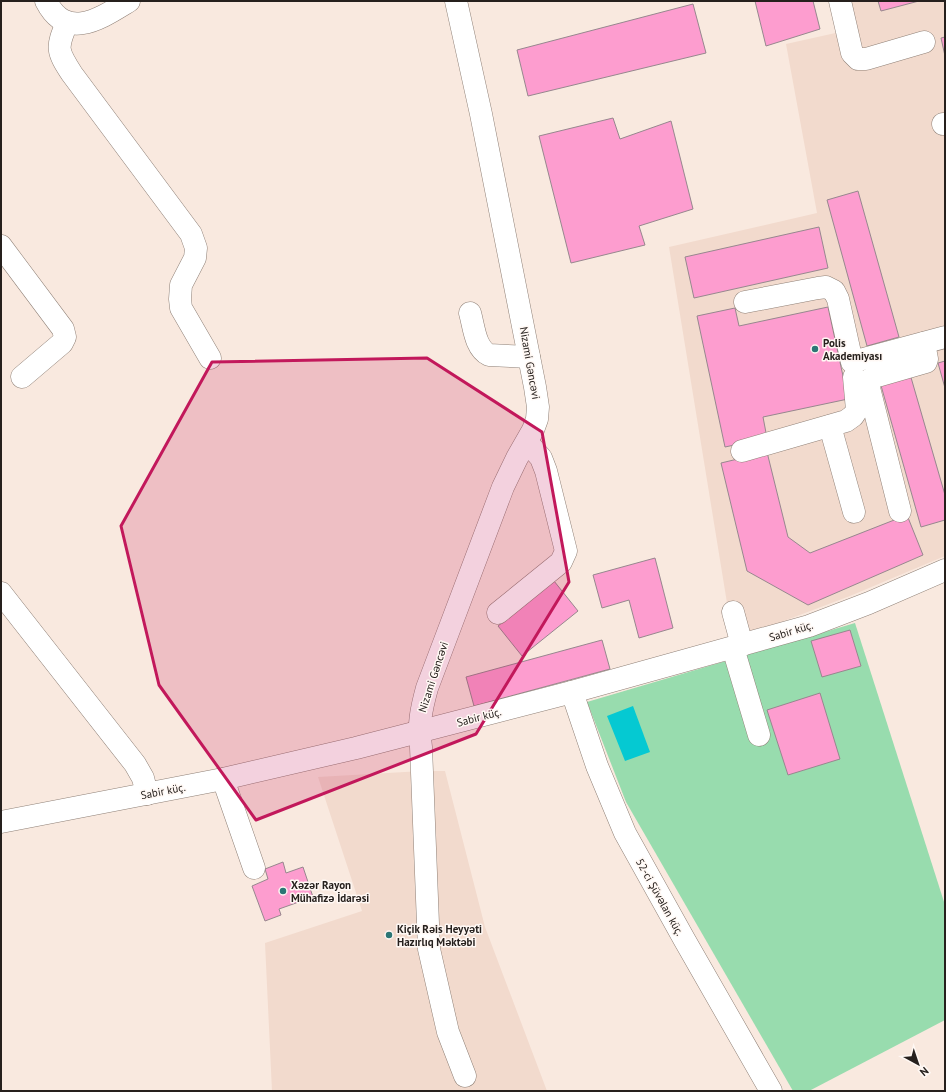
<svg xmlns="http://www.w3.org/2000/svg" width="946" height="1092" viewBox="0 0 946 1092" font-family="'PT Sans',sans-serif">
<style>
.built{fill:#f2dacd}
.green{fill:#98dcae}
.water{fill:#05c9d2}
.building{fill:#fd9dcf;stroke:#97878e}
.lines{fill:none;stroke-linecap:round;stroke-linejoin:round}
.minor-casing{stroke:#8f8077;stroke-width:23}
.minor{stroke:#fff;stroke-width:22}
.marked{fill:#c2185b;fill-opacity:0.2;stroke:#c2185b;stroke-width:3;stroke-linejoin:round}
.poi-dot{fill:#2c7675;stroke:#fff8f4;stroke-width:1.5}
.labels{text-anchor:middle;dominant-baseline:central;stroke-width:3;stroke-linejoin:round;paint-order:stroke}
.poi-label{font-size:11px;font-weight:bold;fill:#26201d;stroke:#fff8f4;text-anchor:start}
.street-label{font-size:11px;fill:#26201d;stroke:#fff8f4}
</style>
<rect width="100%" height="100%" fill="#f9e9df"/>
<g class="built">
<path d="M832 1H945V556L850 596 747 635 728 609 669 247 817 213 786 44 840 32Z"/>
<path d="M422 771H445L485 927 547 1091H272L265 943 362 911 318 777Z"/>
</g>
<path class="green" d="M855 623 945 905V1020L809 1091H793L626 802 587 702Z"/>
<path class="water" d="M633 706 650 752 625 761 607 716Z"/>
<g class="building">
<path d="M755 1H813L820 29 766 46Z"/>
<path d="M878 1H919L881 11Z"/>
<path d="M693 4 706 53 528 96 517 50Z"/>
<path d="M945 37V56L941 38Z"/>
<path d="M613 118 620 139 671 121 693 209 639 226 645 245 571 263 539 136Z"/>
<path d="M858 191 899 337 867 346 827 200Z"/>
<path d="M819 227 828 268 694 298 685 257Z"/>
<path d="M828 307 848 399 763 417 767 438 725 447 697 316 735 308 739 326Z"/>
<path d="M945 361V388L938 363Z"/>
<path d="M910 374 945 495V520L921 527 880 382Z"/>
<path d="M767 452 788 537 810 553 907 515 923 555 808 605 747 571 721 463Z"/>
<path d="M655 558 673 628 639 638 629 600 602 608 593 575Z"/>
<path d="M554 581 578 611 522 656 498 626Z"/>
<path d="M850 630 861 666 822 677 811 641Z"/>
<path d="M602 640 610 669 474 706 466 677Z"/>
<path d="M820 693 840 759 788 775 767 710Z"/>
<path d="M283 862 286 873 303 867 313 897 279 909 281 915 265 921 252 886 268 879 265 869Z"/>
</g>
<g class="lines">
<g class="minor-casing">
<g id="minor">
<path d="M46 1C67 42 101 18 129 1"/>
<path d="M456 1 481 114 535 387 538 407 537 419 533 430 517 458 503 487 427 688C421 710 418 725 421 747L429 949 448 1032 465 1076"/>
<path d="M840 1 852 53 858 59H866L924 42"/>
<path d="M67 23C56 48 57 51 72 74L191 234 196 248 195 258 181 285 180 299 181 308 210 358"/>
<path d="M943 124H945"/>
<path d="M1 246 63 329 65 337 62 343 22 377"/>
<path d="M745 302 818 288 826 287 834 291 838 299 852 362 945 337"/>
<path d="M470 313C474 327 475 348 489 355L529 357"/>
<path d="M830 426 854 512"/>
<path d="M742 451 846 421 853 416 857 410 854 377"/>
<path d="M900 511 868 384 869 380 874 377 926 362 927 359 924 343"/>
<path d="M1 593 135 764 143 778 147 794"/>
<path d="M733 612 742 645"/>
<path d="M498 613 561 562 566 551 546 471 541 458 527 442"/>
<path d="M733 648 759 735"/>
<path d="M572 692 597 766 625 833 684 939 771 1091"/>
<path d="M223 779 254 868"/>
<path d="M1 822 223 779 356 748 572 692 809 626 869 603 945 570"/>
</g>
</g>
<use href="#minor" class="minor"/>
</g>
<path class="marked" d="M427 358 542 432 569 582 476 734 256 820 159 685 121 526 212 362Z"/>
<g class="poi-dot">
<circle cx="815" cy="349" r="4"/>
<circle cx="283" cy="891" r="4"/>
<circle cx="389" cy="935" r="4"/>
</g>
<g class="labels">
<g class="poi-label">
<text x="823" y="343">Polis<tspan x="823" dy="13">Akademiyası</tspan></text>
<text x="291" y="885">Xəzər Rayon<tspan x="291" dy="13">Mühafizə İdarəsi</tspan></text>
<text x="397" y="929">Kiçik Rəis Heyyəti<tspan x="397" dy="13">Hazırlıq Məktəbi</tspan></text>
</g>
<g class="street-label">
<text transform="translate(530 363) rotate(80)">Nizami Gəncəvi</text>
<text transform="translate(791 631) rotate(-17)">Sabir küç.</text>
<text transform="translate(433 677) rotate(-72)">Nizami Gəncəvi</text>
<text transform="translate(479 717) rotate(-15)">Sabir küç.</text>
<text transform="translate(163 791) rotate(-11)">Sabir küç.</text>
<text transform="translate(660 897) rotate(61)">52-ci Şüvəlan küç.</text>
</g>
</g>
<rect width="946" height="1092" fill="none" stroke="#26201d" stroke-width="4"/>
<g transform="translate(918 1064) rotate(140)" stroke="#fff8f4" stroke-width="3" paint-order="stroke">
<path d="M0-3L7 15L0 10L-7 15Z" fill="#26201d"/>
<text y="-6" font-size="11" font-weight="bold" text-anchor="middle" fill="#26201d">N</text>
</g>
</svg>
